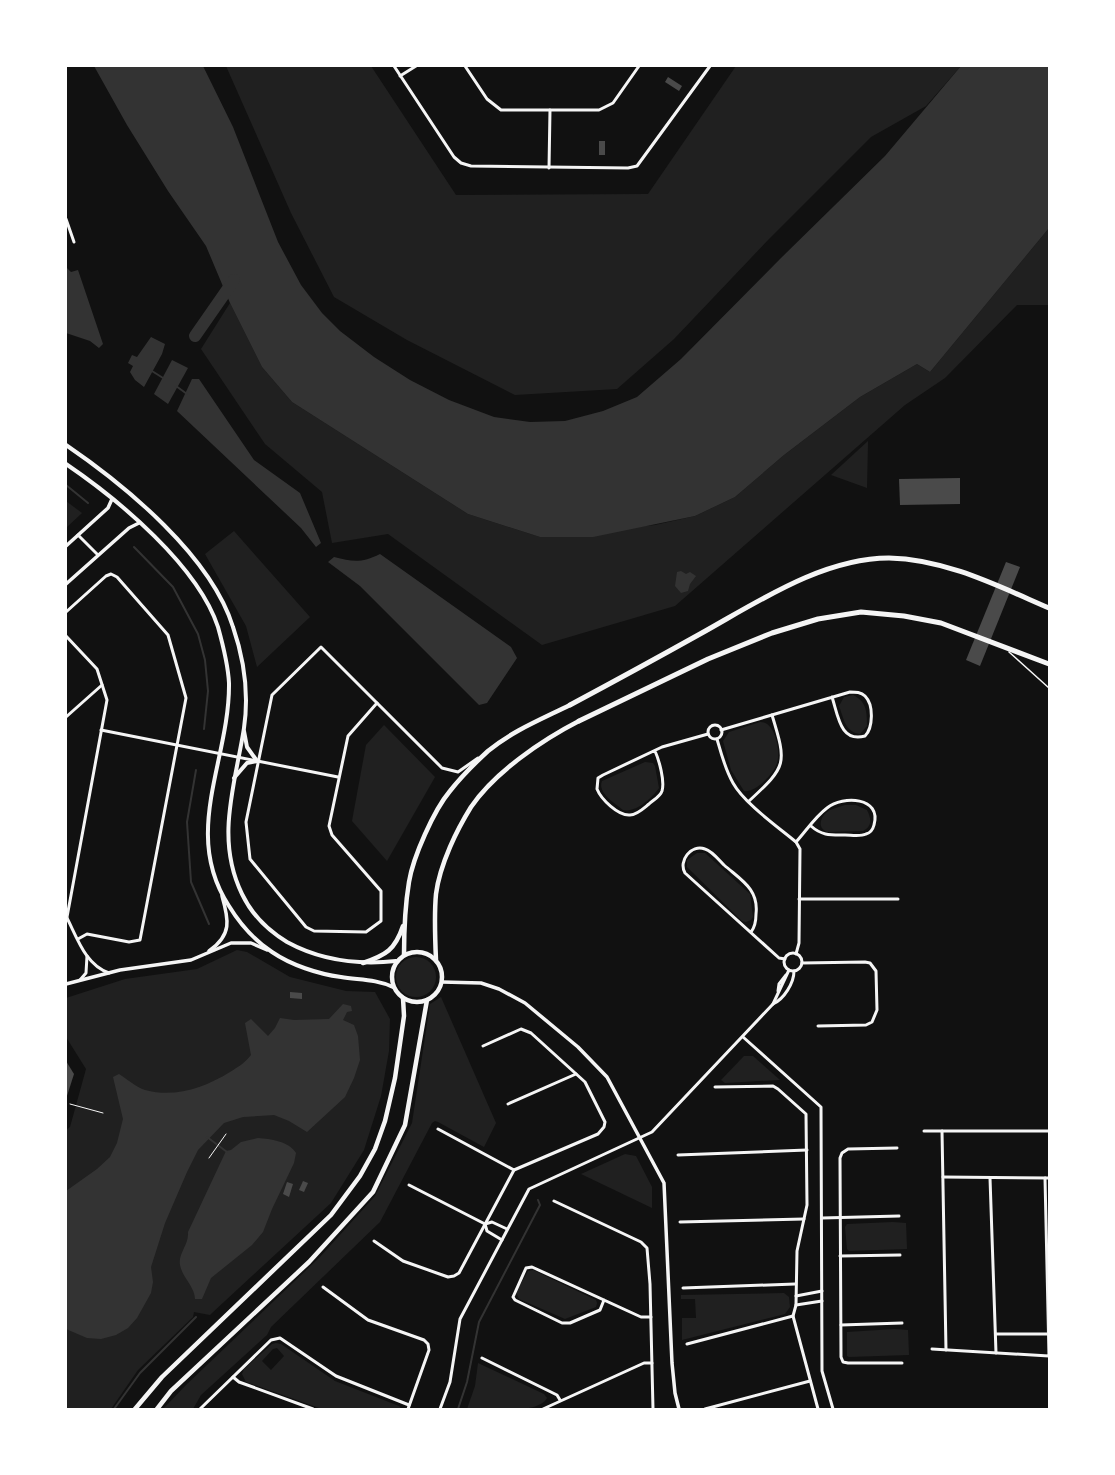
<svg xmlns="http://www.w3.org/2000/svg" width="1115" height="1475" viewBox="0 0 1115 1475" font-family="Inter,sans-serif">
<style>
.green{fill:#202020;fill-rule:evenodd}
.water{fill:#333}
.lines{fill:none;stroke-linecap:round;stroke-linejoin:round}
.stream{stroke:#333;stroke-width:2}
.river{stroke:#333;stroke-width:12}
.building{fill:#4a4a4a}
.path{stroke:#f5f5f5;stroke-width:1}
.service{stroke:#f5f5f5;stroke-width:1.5}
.minor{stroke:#f5f5f5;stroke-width:3}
.tertiary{stroke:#f5f5f5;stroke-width:3.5}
.secondary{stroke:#f5f5f5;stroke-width:4}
.primary{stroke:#f5f5f5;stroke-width:4.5}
.motorway{stroke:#f5f5f5;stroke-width:5}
</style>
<rect width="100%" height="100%" fill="#111"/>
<g class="green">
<path d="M226 66H371L456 195 648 194 736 66H961L926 106 871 137 769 239 674 339 617 389 515 395 407 340 334 297 291 213Z"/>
<path d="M1049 228V305H1017L945 378 905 405 675 606 542 645 388 534 332 543 322 492 265 444 201 349 230 303 262 367 292 402 468 514 540 537 655 525 695 516 735 497 784 455 860 397 917 364 930 372Z"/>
<path d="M868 441 867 488 831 475Z"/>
<path d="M66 501 82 513 66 528Z"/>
<path d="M234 531 310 617 257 667 246 626 205 554Z"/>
<path d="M853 695C867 702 867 712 867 726L860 734C845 732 844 719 839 706L844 697Z"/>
<path d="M760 722C775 721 781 751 777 763 774 774 755 793 744 791L731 770 723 741 729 732Z"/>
<path d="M384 725 435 777 387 861 352 821 366 745Z"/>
<path d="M645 762 653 763 655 766 659 788C652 798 636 813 623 810 615 803 597 793 602 781Z"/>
<path d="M845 805H856L867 810C871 818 873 826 863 831L827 832C816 827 821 815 830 810 834 808 840 807 845 805Z"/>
<path d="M697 853H705L750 894 753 917 751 920 746 922 742 921 687 867V860Z"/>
<path d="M237 950 247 952 290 977 346 991 375 992 390 1019 389 1051 381 1096 364 1150 331 1203 212 1313 210 1315 194 1312 193 1317 138 1370 111 1409H66V1130L70 1127 86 1069 66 1037V998L125 979 197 969Z"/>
<circle cx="416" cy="977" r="20"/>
<path d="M441 997 496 1123 484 1147 438 1122 435 1121 432 1123 380 1222 271 1327 267 1335 201 1395 193 1409H163L186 1385 320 1257 375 1196 412 1123 430 1004Z"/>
<path d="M744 1056H753L780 1080 725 1083 721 1080Z"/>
<path d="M625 1154 636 1156 652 1187V1208L581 1174Z"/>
<path d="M893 1222 906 1223 907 1249 849 1251 847 1249 845 1227 847 1224Z"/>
<path d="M533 1270 596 1300 597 1303 596 1307 565 1319 519 1299 516 1292 528 1271Z"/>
<path d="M784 1293 789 1297 790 1307 785 1314 682 1340V1318H696L695 1299H681V1295Z"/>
<path d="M895 1329 908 1330 909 1355 849 1357 847 1356V1332Z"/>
<path d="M276 1343 281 1344 335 1381 399 1406 402 1409H322L246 1382 242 1374 244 1369 272 1344ZM277 1348 284 1356 271 1370 262 1361 273 1349Z"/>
<path d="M478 1363 544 1394 547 1398C539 1415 484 1409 467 1409L475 1386Z"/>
</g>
<g class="water">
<path d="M94 66H203L233 127 278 242 301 285 322 313 340 331 374 357 410 380 449 400 494 417 530 422 565 421 603 411 637 397 681 359 781 258 885 156 961 66H1049V228L930 372 917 364 860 397 784 455 735 497 695 516 593 537H540L468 514 292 402 262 367 230 303 206 246 168 191 127 125Z"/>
<path d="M66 267 71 272 78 270 103 344 99 348 90 341 66 333Z"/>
<path d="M151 337 165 344 162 354 144 387 135 380 130 372 133 366 128 363 132 355 137 357Z"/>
<path d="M172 360 188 368 168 404 154 394Z"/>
<path d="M192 379H199L254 460 300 493 321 543 316 547 301 528 177 411Z"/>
<path d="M380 554 511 647 517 658 487 703 479 705 360 586 328 562 334 557C353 562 362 563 380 554Z"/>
<path d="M681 571 686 574 690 572 696 576 690 584 688 591 681 593 675 586 677 572Z"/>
<path d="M343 1004 351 1006 352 1011 347 1012 343 1020 354 1025 358 1036 360 1060 354 1078 345 1097 307 1132 289 1121 274 1115 243 1117 224 1123 198 1150 187 1172 165 1223 151 1267 153 1282 151 1293 137 1318 128 1328 116 1335 101 1339 87 1338 66 1329V1191L97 1169 110 1157 117 1143 123 1119 113 1077 119 1074C127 1079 136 1087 145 1090 175 1098 204 1088 230 1072 238 1067 245 1063 251 1055L245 1023 251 1019 268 1036 275 1028 280 1018 294 1020 329 1019Z"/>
<path d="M258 1138C270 1139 289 1141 296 1153L294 1163 272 1209 263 1232 252 1245 211 1278 202 1299H195C195 1287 182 1277 180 1265 178 1253 189 1245 188 1232L226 1151 231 1150 241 1142Z"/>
</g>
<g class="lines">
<g class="stream">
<path d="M152 371 163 378"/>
<path d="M176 386 187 394"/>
<path d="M66 485 88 503"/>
<path d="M134 547 173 587 198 634 205 660 208 691 204 729"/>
<path d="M196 770 187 822 191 882 209 924"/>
<path d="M207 1137 227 1152"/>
<path d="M114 1409 140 1373 196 1317"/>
<path d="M458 1409 467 1382 479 1322 540 1205 538 1200"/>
</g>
<path class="river" d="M195 336 234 280"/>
</g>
<g class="building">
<path d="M668 77 682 86 679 91 665 82Z"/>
<rect x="599" y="141" width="6" height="14"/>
<path d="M960 478V504L900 505 899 479Z"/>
<path d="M1006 562 1020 567 980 666 966 660Z"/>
<path d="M290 992 302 993V999L290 998Z"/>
<path d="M66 1061 74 1074 66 1099Z"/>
<path d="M303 1181 308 1183 304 1192 299 1190Z"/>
<path d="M287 1182 293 1184 289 1197 283 1194Z"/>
</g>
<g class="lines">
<g class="path">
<path d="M70 1104 103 1113"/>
<path d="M209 1158 226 1134"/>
</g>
<path class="service" d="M1009 652 1049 688"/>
<g class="minor">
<path d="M394 66 454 157 461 163 471 166 628 168 637 166 710 66"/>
<path d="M465 66 487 99 501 110H599L613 103 639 66"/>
<path d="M400 76 416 66"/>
<path d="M549 168 550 110"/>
<path d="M66 219 74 242"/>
<path d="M78 535 98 555"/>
<path d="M66 612 106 576 111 574 117 577 168 635 186 698 140 940 129 942 87 934 78 939"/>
<path d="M66 636 97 669 107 700 67 917"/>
<path d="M321 647 377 703 348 736 329 826 332 835 381 891V921L366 932 314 931 306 927 250 859 246 822 272 695Z"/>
<path d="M377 703 442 768 458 772 478 758"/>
<path d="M66 717 102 685"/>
<circle cx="715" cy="732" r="7"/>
<path d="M101 730 338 777"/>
<path d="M721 730 850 692C856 692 861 692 865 696 874 705 873 728 865 736 840 743 838 715 832 697"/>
<path d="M717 739C721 753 725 769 733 783 744 803 778 827 796 842L800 849 799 943 796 954"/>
<path d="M655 751C659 760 665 781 662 791 660 797 653 800 649 804 644 808 637 815 630 815 618 816 601 799 597 789L598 778 603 775 662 747 708 734"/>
<path d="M749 801C787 766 787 764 772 715"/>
<path d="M796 842C806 831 815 817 827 808 843 795 882 797 874 825 873 829 870 833 866 834 860 837 851 835 845 835 831 835 822 836 811 826"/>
<path d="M799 899H898"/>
<path d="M66 916C77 937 85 965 109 973"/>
<path d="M751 932C755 927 756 921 756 914 759 889 741 880 724 865 719 860 712 851 705 849 691 844 678 861 685 873L779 958 785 959"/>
<circle cx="793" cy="962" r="9"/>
<path d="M802 963 865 962 870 963 876 971 877 1010 872 1022 866 1025 818 1026"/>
<path d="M80 980 86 973 87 956"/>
<path d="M778 991 779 984 786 975"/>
<path d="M773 1004 789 970"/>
<path d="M743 1037 821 1107 822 1371 833 1409"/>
<path d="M715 1087 773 1086 778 1089 806 1114 807 1205 797 1251 796 1305 793 1316 818 1409"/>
<path d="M508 1104 576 1074"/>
<path d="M438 1129 514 1170"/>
<path d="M924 1131H1049"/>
<path d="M942 1131 946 1350"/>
<path d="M897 1148 848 1149 842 1153 840 1158 841 1357 843 1362 848 1363H902"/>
<path d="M678 1155 807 1150"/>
<path d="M943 1177 1049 1178"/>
<path d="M990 1178 996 1353"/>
<path d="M409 1185 485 1224 492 1222 507 1229"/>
<path d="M554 1201 641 1242 647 1248 650 1284 653 1409"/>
<path d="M822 1218 899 1216"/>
<path d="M680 1222 804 1219"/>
<path d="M485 1224 487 1231 502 1240"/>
<path d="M374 1241 403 1261 448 1277 454 1276 459 1273 514 1170 598 1134 604 1127 605 1122 585 1082 531 1033 521 1029 483 1046"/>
<path d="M840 1256 900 1255"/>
<path d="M323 1287 368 1320 424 1340 428 1344 429 1350 408 1409"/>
<path d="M683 1288 795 1284"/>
<path d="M796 1296 822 1291"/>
<path d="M604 1300 600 1310 570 1323H562L515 1300 513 1297 526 1268 532 1267 641 1317H651"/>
<path d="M796 1305 822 1301"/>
<path d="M841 1325 902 1323"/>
<path d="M996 1334H1048"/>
<path d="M687 1344 793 1316"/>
<path d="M932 1349 1049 1356 1045 1178"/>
<path d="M482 1358 557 1395 560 1400"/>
<path d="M233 1377 239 1382 313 1409"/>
<path d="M200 1409 271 1340 280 1338 336 1376 409 1405"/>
<path d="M440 1409 450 1382 460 1319 529 1189 652 1132 773 1004C784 999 794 983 794 971"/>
<path d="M543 1409 644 1363H652"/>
<path d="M705 1409 810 1381"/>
</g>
<g class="tertiary">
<path d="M66 546 108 508 112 499"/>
<path d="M66 584 129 528 139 523"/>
<path d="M209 951C232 935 229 920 222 896"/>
<path d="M442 982 481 983 499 989 525 1003 578 1047 607 1077 664 1183 672 1363 675 1393 679 1409"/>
<path d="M66 984 120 970 191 960 231 943H251L267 950"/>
</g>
<g class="secondary">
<path d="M66 445C126 486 211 556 233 627 244 659 249 694 244 728 235 785 215 839 242 894 252 915 267 930 287 942 320 960 359 965 396 961"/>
<path d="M66 464C119 500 198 566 218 627 223 645 228 664 229 683 230 760 181 833 229 906 240 924 254 940 272 952 291 965 318 974 341 977 359 980 376 979 393 987"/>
<path d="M244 731 247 747 257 761"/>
<path d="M234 778 247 763 257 761"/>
</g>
<g class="primary">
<circle cx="417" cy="977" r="25"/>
<path d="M404 955C404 930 405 906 409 882 413 857 434 810 450 791 461 777 475 763 488 751 512 731 542 719 570 705"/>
<path d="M436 960C435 938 434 915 436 894 438 878 444 861 450 847 456 833 463 820 471 807 495 772 542 740 579 721"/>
<path d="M363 963C386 955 395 950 403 926"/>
<path d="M135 1409 162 1377 331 1215 360 1176 375 1149 385 1121 395 1078 404 1016 403 998"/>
<path d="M157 1409 171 1391 309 1262 373 1192 405 1125 427 1000"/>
</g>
<g class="motorway">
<path d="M570 705C613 682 657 658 700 634 756 603 822 558 889 558 945 559 998 586 1049 608"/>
<path d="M579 721 708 659 772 633 818 619 861 612 904 616 941 623 1049 664"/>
</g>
</g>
<rect width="1115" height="1475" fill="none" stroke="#ffffff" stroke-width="134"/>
</svg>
